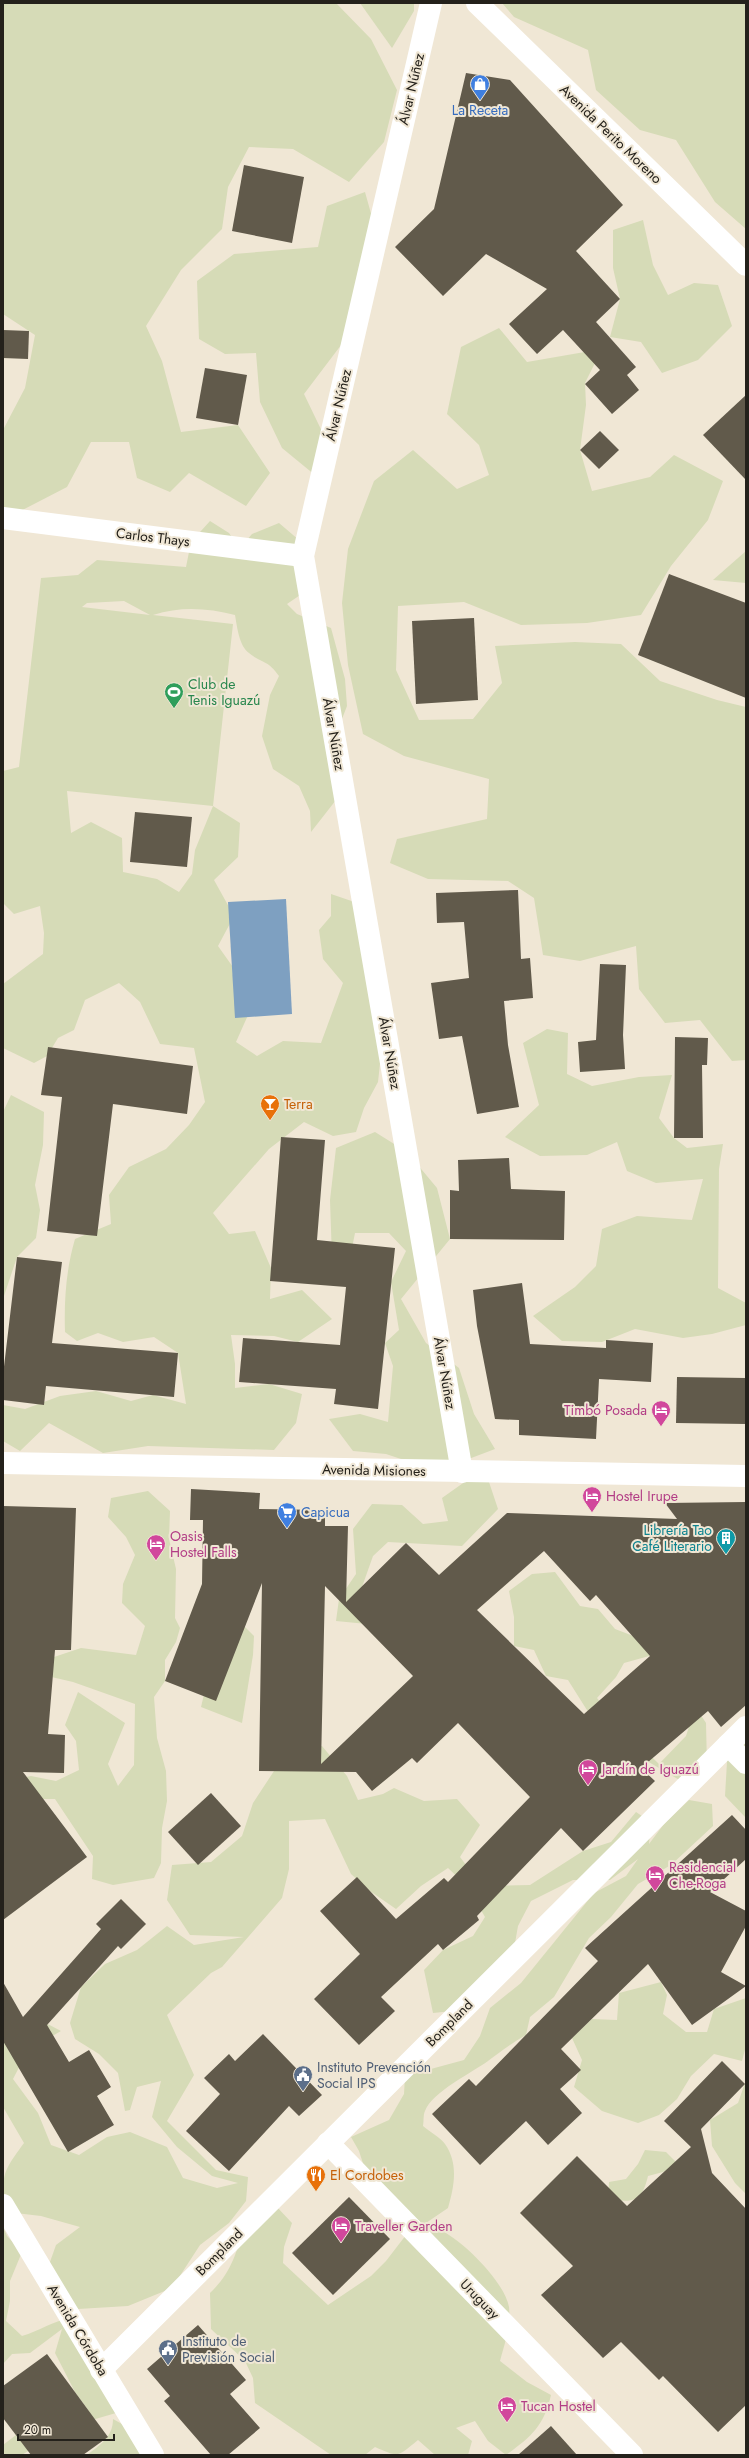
<svg xmlns="http://www.w3.org/2000/svg" width="749" height="2458" viewBox="0 0 749 2458" font-family="Jost,sans-serif">
<style>
.green{fill:#d6dbb7;fill-rule:evenodd}
.water{fill:#7ea0c1}
.building{fill:#615a4b;fill-rule:evenodd}
.lines{fill:none;stroke-linecap:round;stroke-linejoin:round}
.minor{stroke:#fff;stroke-width:22}
.secondary{stroke:#fff;stroke-width:22}
.labels{text-anchor:middle;dominant-baseline:central;stroke-width:4;stroke-linejoin:round;paint-order:stroke}
.street-label{font-size:14px;fill:#24211b;stroke:#f0e7d5}
.shop-label{font-size:14px;fill:#366cbe;stroke:#f0e7d5}
.leisure-label{font-size:14px;fill:#27864d;stroke:#f0e7d5;text-anchor:start}
.food-label{font-size:14px;fill:#c56008;stroke:#f0e7d5;text-anchor:start}
.hotel-label{font-size:14px;fill:#b23c85;stroke:#f0e7d5;text-anchor:start}
.culture-label{font-size:14px;fill:#0d838f;stroke:#f0e7d5;text-anchor:end}
.service-label{font-size:14px;fill:#4e5e75;stroke:#f0e7d5;text-anchor:start}
</style>
<rect width="100%" height="100%" fill="#f0e7d5"/>
<g class="green">
<path d="M3 3H336L371 39 397 90 384 142 349 182 293 149 249 147 228 187 222 229 181 270 146 326 162 361 181 432 238 425 270 473 246 506 189 473 170 492 137 478 129 442H91L67 487 7 518 3 516V430L25 388 35 335 3 314Z"/>
<path d="M360 3H414V11L392 48Z"/>
<path d="M502 3H746V229L715 202 676 140 640 130 596 90 588 50 514 17Z"/>
<path d="M365 192 377 235 357 324 304 394 329 446 321 480 282 448 260 402 256 353 225 354 199 339 197 281 234 254 318 247 327 206Z"/>
<path d="M643 220 653 265 668 295 694 283 718 285 732 326 698 360 662 373 641 342 610 337 620 299 613 268V230Z"/>
<path d="M499 328 527 362 602 349 585 383 586 405 580 450 592 491 650 477 674 455 723 481 708 520 671 566 641 615 587 623 521 625 464 602 398 606 396 670 419 720 473 719 502 683 495 646 575 642 621 644 660 681 717 700 746 707V1060L732 1061 700 1020 665 1023 639 989 636 946 580 961 543 955 534 898 508 881 428 879 390 863 397 839 487 819 489 779 404 756 363 734 348 665 342 603 348 549 374 481 413 450 457 489 489 475 479 445 447 414 461 347Z"/>
<path d="M210 521 229 533 240 548 252 534 279 523 306 546 309 589 287 604 297 614 331 628 345 679 347 706 335 737 336 800 311 832 310 811 299 786 273 769 262 736 270 695 279 676C267 659 262 664 249 653 239 646 237 626 235 615 207 608 181 606 153 615L233 624 213 806 240 823 238 857 214 880 234 916 218 946 240 977 257 995 236 1042 257 1056 283 1041 321 1043 343 983 323 959 319 930 331 916V894L372 908 382 1045 378 1082 364 1108 356 1132 333 1136 304 1122 269 1149 213 1213 229 1234 255 1231 271 1268 270 1299 302 1290 332 1319 298 1342 274 1336 231 1335 235 1364V1388L269 1384 302 1394 296 1423 274 1450 148 1446 103 1453 49 1423 20 1451 3 1441V1405L25 1409 60 1396 96 1391 131 1401 153 1395 186 1404 178 1353 154 1337 123 1342 98 1333 77 1341 65 1332C64 1300 66 1270 75 1239L111 1224 109 1195 129 1167 166 1149 189 1125 205 1102 194 1048 160 1044 140 1002 119 983 85 1000 74 1030 58 1038 47 1056 34 1063 3 1048V984L43 954 44 933 40 906 14 914 3 903V771L19 767 41 578 78 575 97 560 186 567 191 542ZM124 601 150 615 82 607 87 603ZM67 791 213 806 195 850 192 874 179 892 157 879 123 872 122 838 91 822 71 833Z"/>
<path d="M746 551V583L713 580Z"/>
<path d="M547 1029 568 1033 567 1074 592 1086 639 1077 672 1075 659 1118 674 1138 687 1148 723 1144 719 1169 718 1288 746 1303V1325L712 1334 683 1338 635 1329 602 1342 562 1341 533 1316 575 1287 596 1266 602 1229 637 1216 692 1220 703 1179 656 1183 627 1171 617 1142 587 1155 540 1156 505 1137 539 1105 523 1043Z"/>
<path d="M11 1095 44 1112 43 1145 35 1185 40 1210 36 1238 17 1257 3 1299V1112Z"/>
<path d="M375 1132 407 1152 437 1188 450 1239 401 1299 426 1343 459 1368 474 1414 495 1449 437 1471 386 1454 353 1451 329 1419 360 1414 388 1422 393 1366 385 1343 399 1330 391 1282 406 1251 389 1233H355L348 1268 332 1258 330 1200 336 1148Z"/>
<path d="M466 1481 489 1482 498 1509 462 1546 388 1542 373 1556 362 1587 367 1624 336 1621 339 1599 356 1574 353 1529 372 1504 402 1505 423 1524 448 1521 442 1498Z"/>
<path d="M148 1491 170 1511 169 1539 176 1569 175 1618 180 1628 176 1642 165 1660V1681L154 1697 157 1738 166 1771 167 1801 162 1828 161 1863 154 1878 113 1885 92 1879 93 1856 55 1799H26L6 1781 31 1776 56 1781 79 1770 76 1741 65 1725 78 1692 125 1723 108 1764 118 1786 134 1765 135 1704 73 1682 43 1675 3 1656 51 1658 81 1648 136 1655 145 1626 122 1603 123 1584 135 1555 126 1537 108 1517 111 1498Z"/>
<path d="M555 1572 580 1606 598 1609 615 1629 636 1637 660 1653 624 1663 616 1677 597 1698C616 1722 637 1743 659 1764L686 1736 694 1711 672 1671 706 1723 707 1766 688 1785 635 1754 597 1726 568 1680 546 1676 534 1650 514 1646V1617L509 1591 532 1574Z"/>
<path d="M234 1616 254 1636 253 1655 242 1723 201 1707 207 1682Z"/>
<path d="M746 1736V1818L725 1796 728 1745Z"/>
<path d="M322 1746 347 1776 358 1800 383 1794 394 1788 424 1801 457 1799 480 1825 460 1857 482 1886 530 1885 583 1851 611 1842 636 1812 651 1822 649 1844 664 1824 689 1800 712 1804 713 1826 671 1865 638 1884 611 1917 589 1938 554 1997 530 2017 526 2035C512 2043 501 2051 488 2061 473 2072 432 2092 425 2111 423 2115 424 2121 423 2126 430 2132 441 2138 445 2144 459 2164 454 2187 448 2208L423 2225C430 2227 438 2229 444 2232 465 2243 505 2283 509 2307 511 2326 505 2343 500 2361L527 2382 551 2395C544 2426 531 2437 506 2455L488 2441 475 2421 456 2428 472 2441 468 2455H435L418 2440C397 2457 400 2458 375 2447L365 2455H331L255 2403 253 2378 245 2361 211 2329 210 2293C231 2273 236 2254 244 2227L276 2206 292 2223 284 2247 283 2263 328 2305 371 2276 386 2261 406 2235 370 2185 359 2151 351 2137 389 2120 404 2094 405 2076 464 2060 480 2036 490 2008 521 1983 594 1893 626 1876 638 1859 610 1880H573L531 1901 518 1926 512 1960 462 2010 433 2013 424 1970 443 1950 473 1936 485 1917 467 1886 448 1868 421 1886 396 1909 370 1891 351 1874 325 1819 289 1821V1869L282 1898 222 1967 211 1973 167 2015 194 2075 167 2121 216 2170 248 2177 246 2201 229 2223 200 2245 172 2288 128 2306 78 2309 45 2276 56 2245 80 2227 41 2216 7 2212C0 2175 3 2172 24 2143L3 2107V2032L38 2019 61 2031 28 2050 13 2079 38 2113 51 2145 79 2155 107 2137 130 2132 167 2147 183 2178 217 2188 238 2183 212 2176 177 2147 152 2117 161 2081 137 2087 130 2110 125 2111 118 2073 99 2054 75 2039 70 2023 81 1987 105 1964 137 1950 167 1926 194 1945 244 1937 190 1935 167 1900 172 1865 211 1862 242 1836 253 1803 274 1771 290 1752Z"/>
<path d="M661 1982 667 1995 663 2014 686 2032H707L714 2009 746 1998V2046L742 2061 714 2054 691 2076 677 2099 659 2115 638 2123 602 2111 574 2087 582 2060 572 2038 592 2019 617 2020 619 1993Z"/>
<path d="M746 2080V2194L735 2183 712 2146 710 2120 738 2103Z"/>
<path d="M645 2150 666 2152 678 2164 663 2172 648 2176C642 2202 632 2204 608 2198L609 2182 626 2179 638 2164Z"/>
<path d="M3 2227 7 2236 22 2252 10 2281V2301L6 2321 22 2336C39 2331 53 2321 70 2318L116 2413 92 2420 89 2411 75 2392 55 2353 62 2329 30 2353 12 2354 3 2364Z"/>
<path d="M113 2419 140 2434 153 2455H87C100 2445 113 2437 113 2419Z"/>
<path d="M16 2435 39 2444 22 2455H3V2445Z"/>
</g>
<path class="water" d="M286 899 292 1014 235 1018 228 902Z"/>
<g class="building">
<path d="M466 73 510 80 623 205 576 251 620 299 596 322 636 367 627 375 639 390 612 414 585 384 600 370 563 330 537 354 509 324 547 289 486 254 443 296 395 247 434 209Z"/>
<path d="M244 165 304 177 292 243 232 231Z"/>
<path d="M3 330 29 331 28 359 3 358Z"/>
<path d="M205 368 247 375 238 425 196 418Z"/>
<path d="M746 395V480L703 435Z"/>
<path d="M600 431 619 450 599 469 580 450Z"/>
<path d="M669 574 746 603V698L638 655Z"/>
<path d="M474 618 478 700 416 704 412 621Z"/>
<path d="M135 812 192 817 187 867 130 862Z"/>
<path d="M518 890 521 959 530 958 533 998 504 1001 508 1045 519 1107 477 1114 462 1036 439 1039 431 983 469 978 464 922 437 923 436 893Z"/>
<path d="M600 964 626 965 623 1035 625 1069 580 1072 578 1042 596 1040Z"/>
<path d="M675 1037 708 1038 707 1065H702L703 1138H674Z"/>
<path d="M48 1047 193 1066 187 1114 113 1104 97 1236 47 1231 62 1097 41 1095Z"/>
<path d="M281 1137 325 1140 317 1240 395 1248 378 1409 334 1404 336 1389 239 1382 243 1338 340 1345 346 1287 270 1281Z"/>
<path d="M509 1158 511 1189 565 1191 564 1240 450 1239V1190L459 1191 458 1160Z"/>
<path d="M17 1257 62 1262 52 1343 178 1353 174 1397 46 1386 44 1405 3 1400V1375Z"/>
<path d="M522 1283 530 1344 606 1348V1340L653 1343 651 1382 599 1379 596 1439 519 1435V1420L495 1419 477 1326 473 1290Z"/>
<path d="M677 1377 746 1378V1424L676 1423Z"/>
<path d="M191 1489 260 1493 259 1509 325 1510V1526H348L346 1602 406 1543 439 1575 507 1513 677 1519 665 1503 746 1502V1705L721 1727 708 1711 641 1768 655 1781 583 1851 561 1828 477 1916 479 1920 443 1950 438 1944 381 1997 395 2011 359 2045 314 1999 360 1954 320 1911 357 1877 396 1919 444 1878 448 1882 530 1797 458 1723 417 1763 412 1758 372 1791 356 1772 259 1771 262 1583 216 1701 165 1681 202 1584 203 1520H190ZM544 1551 590 1601 596 1595 650 1656 584 1714 477 1610ZM325 1586 413 1676 321 1764Z"/>
<path d="M3 1506 76 1508 71 1650H55L48 1734 65 1735 64 1773 23 1772 87 1857 3 1920Z"/>
<path d="M211 1793 241 1826 198 1865 168 1832Z"/>
<path d="M732 1815 746 1830V1859L710 1892 746 1911V1926L721 1972 746 1986 692 2025 648 1964 561 2049 581 2070 560 2089 582 2113 548 2145 526 2121 480 2165 432 2114 469 2079 476 2086 598 1961 585 1948Z"/>
<path d="M121 1899 146 1924 121 1949 118 1946 47 2025 69 2062 89 2050 111 2087 97 2096 114 2125 68 2152 3 2041V1982L23 2017 101 1929 96 1924Z"/>
<path d="M263 2034 322 2095 299 2116 289 2106 229 2171 186 2131 220 2094 204 2078 229 2054 235 2061Z"/>
<path d="M722 2061 745 2084 701 2129 712 2173 746 2209V2405L718 2432 663 2376 659 2380 621 2342 603 2358 541 2295 573 2266 520 2213 577 2156 627 2206 691 2147 664 2121Z"/>
<path d="M349 2197 390 2239 333 2295 292 2253Z"/>
<path d="M198 2325 246 2380 230 2394 260 2428 228 2455H211L164 2401 170 2396 147 2369Z"/>
<path d="M47 2354 108 2437 83 2455H31L3 2418V2386Z"/>
<path d="M551 2426 577 2455H518Z"/>
</g>
<g class="lines">
<g class="minor">
<path d="M431 3 303 556 462 1472"/>
<path d="M3 518 303 556"/>
<path d="M728 1745 746 1763"/>
<path d="M328 2143 632 2455"/>
<path d="M101 2370 746 1727"/>
</g>
<g class="secondary">
<path d="M477 3 746 265"/>
<path d="M3 1463 746 1476"/>
<path d="M3 2205 153 2455"/>
</g>
</g>
<defs>
<g id="shop-pin" transform="scale(1)"><path d="M0 17L-7.5 6A9.5 9.5 0 1 1 7.5 6Z" fill="#3f7fe0" stroke="#f0e7d5"/><path d="M-5-2.5h2.3a2.7 3.5 0 0 1 5.4 0H5L5.5 6h-11ZM-1.5-2.5h3a1.5 2.3 0 0 0-3 0Z" fill="#fff"/></g>
<g id="stadium-pin" transform="scale(1)"><path d="M0 17L-7.5 6A9.5 9.5 0 1 1 7.5 6Z" fill="#2e9e5b" stroke="#f0e7d5"/><path d="M0-5a6.5 5 0 1 0 0 10a6.5 5 0 1 0 0-10ZM-3.5-1.8h7v3.6h-7Z" fill="#fff"/></g>
<g id="bar-pin" transform="scale(1)"><path d="M0 17L-7.5 6A9.5 9.5 0 1 1 7.5 6Z" fill="#e8710a" stroke="#f0e7d5"/><path d="M-6-5H6L.8 .8V4.5H3.5V6h-7V4.5H-.8V.8Z" fill="#fff"/></g>
<g id="hotel-pin" transform="scale(1)"><path d="M0 17L-7.5 6A9.5 9.5 0 1 1 7.5 6Z" fill="#d1479c" stroke="#f0e7d5"/><path d="M-6-4.5h1.5V1H6V5H4.5V3h-9V5H-6ZM-4 0a1.8 1.8 0 1 1 3.6 0ZM.5 0V-2.5h3Q6-2.5 6 0Z" fill="#fff"/></g>
<g id="supermarket-pin" transform="scale(1)"><path d="M0 17L-7.5 6A9.5 9.5 0 1 1 7.5 6Z" fill="#3f7fe0" stroke="#f0e7d5"/><path d="M-6-5.5h2.5l.6 2H6L4.5 2H-2.5L-4.4-4H-6ZM-1.5 3.2a1.3 1.3 0 1 0 .1 0ZM3 3.2a1.3 1.3 0 1 0 .1 0Z" fill="#fff"/></g>
<g id="building-pin" transform="scale(1)"><path d="M0 17L-7.5 6A9.5 9.5 0 1 1 7.5 6Z" fill="#0f9aa8" stroke="#f0e7d5"/><path d="M-4-6H4V6H1V3H-1V6H-4ZM-2.5-4.3h1.7v1.8h-1.7ZM.8-4.3h1.7v1.8H.8ZM-2.5-1h1.7V.8h-1.7ZM.8-1h1.7V.8H.8Z" fill="#fff"/></g>
<g id="civic-pin" transform="scale(1)"><path d="M0 17L-7.5 6A9.5 9.5 0 1 1 7.5 6Z" fill="#5c6f8a" stroke="#f0e7d5"/><path d="M-.6-6.5H3V-4.5H.6V-3L4-1V1h2V6H-6V1h2V-1L-.6-3ZM-1.2 2.5V6h2.4V2.5Z" fill="#fff"/></g>
<g id="restaurant-pin" transform="scale(1)"><path d="M0 17L-7.5 6A9.5 9.5 0 1 1 7.5 6Z" fill="#e8710a" stroke="#f0e7d5"/><path d="M-5-6h1v4h1v-4h1v4h1v-4h1v5L-1.5 .5V6h-2V.5L-5-1ZM5-6V6H3V1.5H1.5Q1.5-4 5-6Z" fill="#fff"/></g>
</defs>
<g fill-rule="evenodd">
<use href="#shop-pin" x="480" y="84"/>
<use href="#stadium-pin" x="174" y="692"/>
<use href="#bar-pin" x="270" y="1104"/>
<use href="#hotel-pin" x="661" y="1410"/>
<use href="#hotel-pin" x="592" y="1496"/>
<use href="#supermarket-pin" x="287" y="1512"/>
<use href="#building-pin" x="726" y="1538"/>
<use href="#hotel-pin" x="156" y="1544"/>
<use href="#hotel-pin" x="588" y="1769"/>
<use href="#hotel-pin" x="655" y="1875"/>
<use href="#civic-pin" x="303" y="2075"/>
<use href="#restaurant-pin" x="316" y="2175"/>
<use href="#hotel-pin" x="341" y="2226"/>
<use href="#civic-pin" x="168" y="2349"/>
<use href="#hotel-pin" x="507" y="2406"/>
</g>
<g class="labels">
<g class="street-label">
<text transform="translate(411 89) rotate(-77)">Álvar Núñez</text>
<text transform="translate(611 134) rotate(44)">Avenida Perito Moreno</text>
<text transform="translate(338 405) rotate(-77)">Álvar Núñez</text>
<text transform="translate(153 537) rotate(7)">Carlos Thays</text>
<text transform="translate(334 734) rotate(80)">Álvar Núñez</text>
<text transform="translate(390 1053) rotate(80)">Álvar Núñez</text>
<text transform="translate(445 1373) rotate(80)">Álvar Núñez</text>
<text transform="translate(374 1470) rotate(1)">Avenida Misiones</text>
<text transform="translate(449 2023) rotate(-45)">Bompland</text>
<text transform="translate(219 2252) rotate(-45)">Bompland</text>
<text transform="translate(480 2299) rotate(46)">Uruguay</text>
<text transform="translate(78 2330) rotate(59)">Avenida Córdoba</text>
</g>
<g class="shop-label">
<text x="480" y="110">La Receta</text>
<text x="301" y="1512" text-anchor="start">Capicua</text>
</g>
<g class="leisure-label">
<text x="188" y="684">Club de<tspan x="188" dy="16">Tenis Iguazú</tspan></text>
</g>
<g class="food-label">
<text x="284" y="1104">Terra</text>
<text x="330" y="2175">El Cordobes</text>
</g>
<g class="hotel-label">
<text x="647" y="1410" text-anchor="end">Timbó Posada</text>
<text x="606" y="1496">Hostel Irupe</text>
<text x="170" y="1536">Oasis<tspan x="170" dy="16">Hostel Falls</tspan></text>
<text x="602" y="1769">Jardín de Iguazú</text>
<text x="669" y="1867">Residencial<tspan x="669" dy="16">Che-Roga</tspan></text>
<text x="355" y="2226">Traveller Garden</text>
<text x="521" y="2406">Tucan Hostel</text>
</g>
<g class="culture-label">
<text x="712" y="1530">Librería Tao<tspan x="712" dy="16">Café Literario</tspan></text>
</g>
<g class="service-label">
<text x="317" y="2067">Instituto Prevención<tspan x="317" dy="16">Social IPS</tspan></text>
<text x="182" y="2341">Instituto de<tspan x="182" dy="16">Previsión Social</tspan></text>
</g>
</g>
<rect width="749" height="2458" fill="none" stroke="#24211b" stroke-width="8"/>
<path d="M18 2434v6h96v-6" fill="none" stroke="#24211b" stroke-width="2"/>
<text x="24" y="2434" font-size="12" fill="#24211b" stroke="#f0e7d5" stroke-width="3" paint-order="stroke">20 m</text>
</svg>
